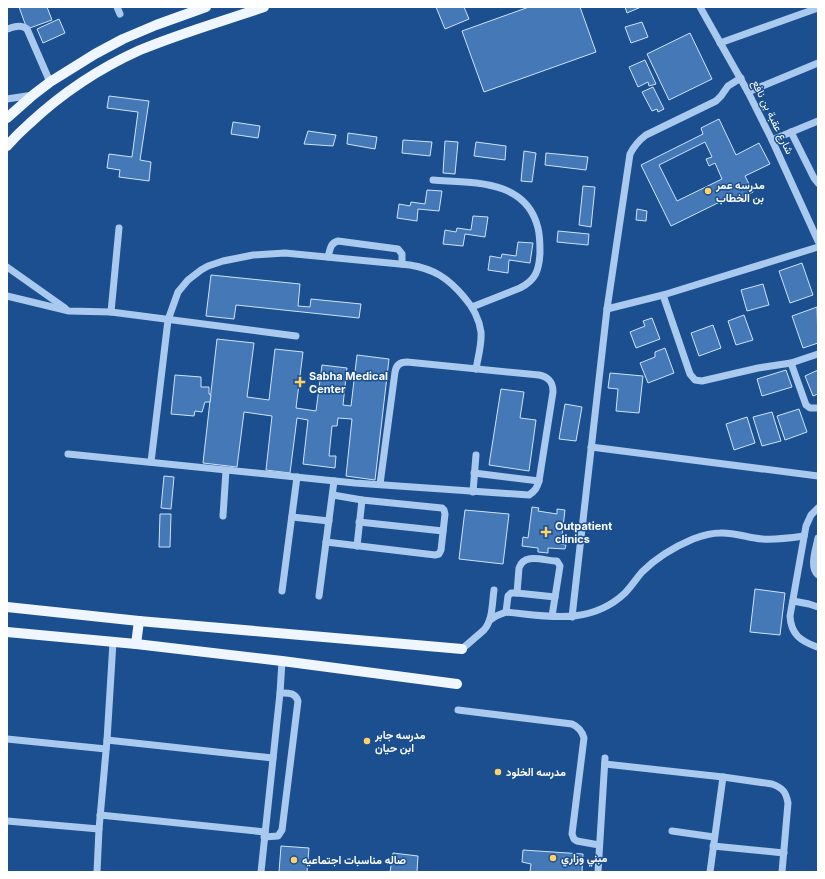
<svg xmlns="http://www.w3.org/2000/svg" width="825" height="879" viewBox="0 0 825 879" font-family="Inter,Vazirmatn,sans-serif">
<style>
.building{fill:#4478b7;stroke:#cfe3fa;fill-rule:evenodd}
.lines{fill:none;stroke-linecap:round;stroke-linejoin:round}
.minor{stroke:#a9c9ee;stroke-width:7}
.major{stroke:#f0f6ff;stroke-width:10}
.poi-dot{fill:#ffd166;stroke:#1b4f8f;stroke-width:1.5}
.labels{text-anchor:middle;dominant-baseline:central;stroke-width:3;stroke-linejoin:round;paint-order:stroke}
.street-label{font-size:11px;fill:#fff;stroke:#1b4f8f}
.poi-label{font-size:11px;font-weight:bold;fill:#fff;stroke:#1b4f8f;text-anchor:start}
</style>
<rect width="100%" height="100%" fill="#1b4f8f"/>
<g class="building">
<path d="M19 7H47L52 20 27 29Z"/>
<path d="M436 7H464L469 19 445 29Z"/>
<path d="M529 7H580L596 52 484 92 462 31Z"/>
<path d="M625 7H641L627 13Z"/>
<path d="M59 19 65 33 43 43 37 29Z"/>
<path d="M642 22 648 37 631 43 625 27Z"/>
<path d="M690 33 712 79 669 100 647 54Z"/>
<path d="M645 60 656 84 649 86 648 82 638 87 629 67Z"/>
<path d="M653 87 664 109 658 112 657 109 652 111 642 92Z"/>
<path d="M109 96 149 101 140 160 151 162 149 181 119 177 120 170 107 168 109 154 132 157 138 112 107 108Z"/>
<path d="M719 119 736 155 759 143 770 164 745 176 753 192 735 201 732 196 671 226 641 165 703 134 701 128ZM705 142 712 157 706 159 709 166 715 163 722 179 677 201 659 165Z"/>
<path d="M233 122 260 126 258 138 231 134Z"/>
<path d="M308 131 336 135 333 146 304 144Z"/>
<path d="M348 133 377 137 375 149 347 144Z"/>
<path d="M403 140 432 142 430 156 402 153Z"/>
<path d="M445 141 458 142 455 174 443 173Z"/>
<path d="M476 142 506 146 505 160 474 156Z"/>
<path d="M524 151 536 153 532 182 521 181Z"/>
<path d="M546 153 588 157 586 170 545 165Z"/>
<path d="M583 186 595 187 591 227 579 225Z"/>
<path d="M427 190 442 191 439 211 418 209 417 221 397 218 399 204 410 206 411 202 425 204Z"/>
<path d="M637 209 647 211 646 221 636 220Z"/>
<path d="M473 216 488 217 485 237 465 234 463 246 443 244 445 230 456 232 457 228 471 230Z"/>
<path d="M558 231 589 234 588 245 557 242Z"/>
<path d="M518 242 533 243 530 263 509 260 508 273 488 270 490 256 501 258 502 254 516 256Z"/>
<path d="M802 263 813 295 790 303 779 271Z"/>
<path d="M211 275 300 284 298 306 310 307 311 299 361 304 359 318 236 305 234 319 206 316Z"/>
<path d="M763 284 769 305 747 311 741 290Z"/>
<path d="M817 307 818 343 803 348 792 316Z"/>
<path d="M744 315 753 340 736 345 728 321Z"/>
<path d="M652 318 660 339 636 348 630 332 645 326 643 321Z"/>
<path d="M713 325 721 348 699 356 691 333Z"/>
<path d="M217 339 254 343 247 397 269 400 275 349 303 352 296 408 316 411 322 365 347 368 343 405 351 406 357 355 389 359 375 480 346 476 352 419 338 418 337 426H332L329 456H336L335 468 303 464 308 420 297 418 290 473 266 470 272 416 244 412 237 467 203 463Z"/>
<path d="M665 348 674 373 648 383 640 363 655 357V352Z"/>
<path d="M786 370 792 387 762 396 757 379Z"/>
<path d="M818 370V394L813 396 805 376Z"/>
<path d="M610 373 643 376 639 413 616 411 618 389 608 388Z"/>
<path d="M175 375 201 377V387H209V394L211 395 210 402H205L202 412 195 411 194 416 171 414Z"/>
<path d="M501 389 524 392 520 418 536 420 529 471 489 465Z"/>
<path d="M565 404 582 407 576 441 559 439Z"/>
<path d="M799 409 807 432 785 440 777 416Z"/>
<path d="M772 412 781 441 762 446 753 417Z"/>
<path d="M747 417 755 443 734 450 726 424Z"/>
<path d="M164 476 174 477 171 509 161 508Z"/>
<path d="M532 507 539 508 538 511 557 514V509L565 510 561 544 566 545 565 549 548 548V553L538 552V548L522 546 523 537 528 538Z"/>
<path d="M465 510 509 514 503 564 459 559Z"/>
<path d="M160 514H171L170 547H159Z"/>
<path d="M755 589 785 593 780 635 750 632Z"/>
<path d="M281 846 309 848 307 872H279Z"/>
<path d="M523 850 583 854 582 872H530L531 864 522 862Z"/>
<path d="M393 853 418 856 417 872H390Z"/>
</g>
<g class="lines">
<g class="minor">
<path d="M117 7 120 14"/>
<path d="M700 7 748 92 772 140 818 241"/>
<path d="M7 29C14 27 21 24 27 29L50 82"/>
<path d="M720 43 818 8"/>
<path d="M748 92 818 63"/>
<path d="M7 99 33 95"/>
<path d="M791 132 814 178 818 183"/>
<path d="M772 140 818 121"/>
<path d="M433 180C473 183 526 179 538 228 540 236 540 245 540 253 539 270 536 280 520 288L472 307"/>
<path d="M328 257C330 250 330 243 338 241L398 249 402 254V264"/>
<path d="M7 267 65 308"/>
<path d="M663 295 690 374 695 380 702 381 758 368 791 363 818 354"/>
<path d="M7 296 69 311 111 312 296 336"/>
<path d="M607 309 663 295 818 247"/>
<path d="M111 312 119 228"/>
<path d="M791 363 806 405 810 408H818"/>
<path d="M591 447 818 476"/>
<path d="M68 454 355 483 529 495C535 491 537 488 539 481L553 392C553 382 549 377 539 375L407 362C400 362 396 365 395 372L380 484"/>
<path d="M151 462 168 320 178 292 188 280 201 270 208 266 223 261 253 255 285 253 410 265C434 269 448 278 464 297 473 307 479 318 481 332 482 344 478 357 476 369"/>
<path d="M474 473 539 481"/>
<path d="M473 492 476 455"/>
<path d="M223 516 226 470"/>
<path d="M292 517 329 521"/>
<path d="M359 522 443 531"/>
<path d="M818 538C816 549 809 567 818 575"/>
<path d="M326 542 435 555 439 554 441 550 445 514 444 510 442 508 362 500 333 495"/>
<path d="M357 546 362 500"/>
<path d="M282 591 297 477"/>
<path d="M517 593 555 597"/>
<path d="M319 596 334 481"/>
<path d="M793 601 809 604 818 607"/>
<path d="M506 612 508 596 511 593H517L519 568C524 553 542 560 555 561H557L560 566 552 616"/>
<path d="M572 617 607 309 630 154C634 146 638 141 646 135L716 101 721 96 728 86 741 78"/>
<path d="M490 620 496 616 506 612C548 616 590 626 625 593 631 587 636 579 642 572 656 558 674 547 693 539 701 536 711 533 720 533 734 532 748 538 762 539 776 540 790 538 804 536"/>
<path d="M817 647C801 641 791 635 790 616L806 526 811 515 818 508"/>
<path d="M462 649 484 630C493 620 492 603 494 590"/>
<path d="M458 710 572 724C579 727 582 731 584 738L572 834 574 839 577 841 599 845"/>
<path d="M7 739 106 749"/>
<path d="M107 740 273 758"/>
<path d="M605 764 723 777 772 784C783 788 786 792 788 803L782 872"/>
<path d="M100 815 265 832"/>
<path d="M7 821 99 829"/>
<path d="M672 831 714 837"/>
<path d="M264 837 278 836 282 830 298 701C295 692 288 693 280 693"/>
<path d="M713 846 784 853"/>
<path d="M97 872 99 829 107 740 113 642"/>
<path d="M261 872 280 693 282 661"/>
<path d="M598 872 605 758"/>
<path d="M710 872 723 777"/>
</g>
<g class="major">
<path d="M7 118 33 95 50 82 95 54 123 39 156 25 206 7"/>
<path d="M7 146C14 138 21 131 29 124 61 94 100 68 140 50 181 33 223 21 264 7"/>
<path d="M7 607 139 621 462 649"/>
<path d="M7 632 136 644 282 661 457 684"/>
<path d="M136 644 139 621"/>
</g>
</g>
<g class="poi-dot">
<circle cx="708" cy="191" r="4"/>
<path d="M298 376h4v4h4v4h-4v4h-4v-4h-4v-4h4z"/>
<path d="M544 526h4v4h4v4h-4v4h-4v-4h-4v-4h4z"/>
<circle cx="367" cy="741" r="4"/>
<circle cx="498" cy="772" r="4"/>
<circle cx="553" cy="858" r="4"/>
<circle cx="294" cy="860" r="4"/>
</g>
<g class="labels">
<g class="street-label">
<text transform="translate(773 117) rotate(64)">شارع عقبة بن نافع</text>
</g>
<g class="poi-label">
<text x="716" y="185">مدرسه عمر<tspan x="716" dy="13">بن الخطاب</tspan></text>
<text x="309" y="376">Sabha Medical<tspan x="309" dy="13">Center</tspan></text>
<text x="555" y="526">Outpatient<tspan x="555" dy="13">clinics</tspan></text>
<text x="375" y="735">مدرسه جابر<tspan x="375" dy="13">ابن حيان</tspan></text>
<text x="506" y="772">مدرسه الخلود</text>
<text x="561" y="858">مبني وزاري</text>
<text x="302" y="860">صاله مناسبات اجتماعيه</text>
</g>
</g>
<rect width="825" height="879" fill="none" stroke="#ffffff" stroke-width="16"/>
</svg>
